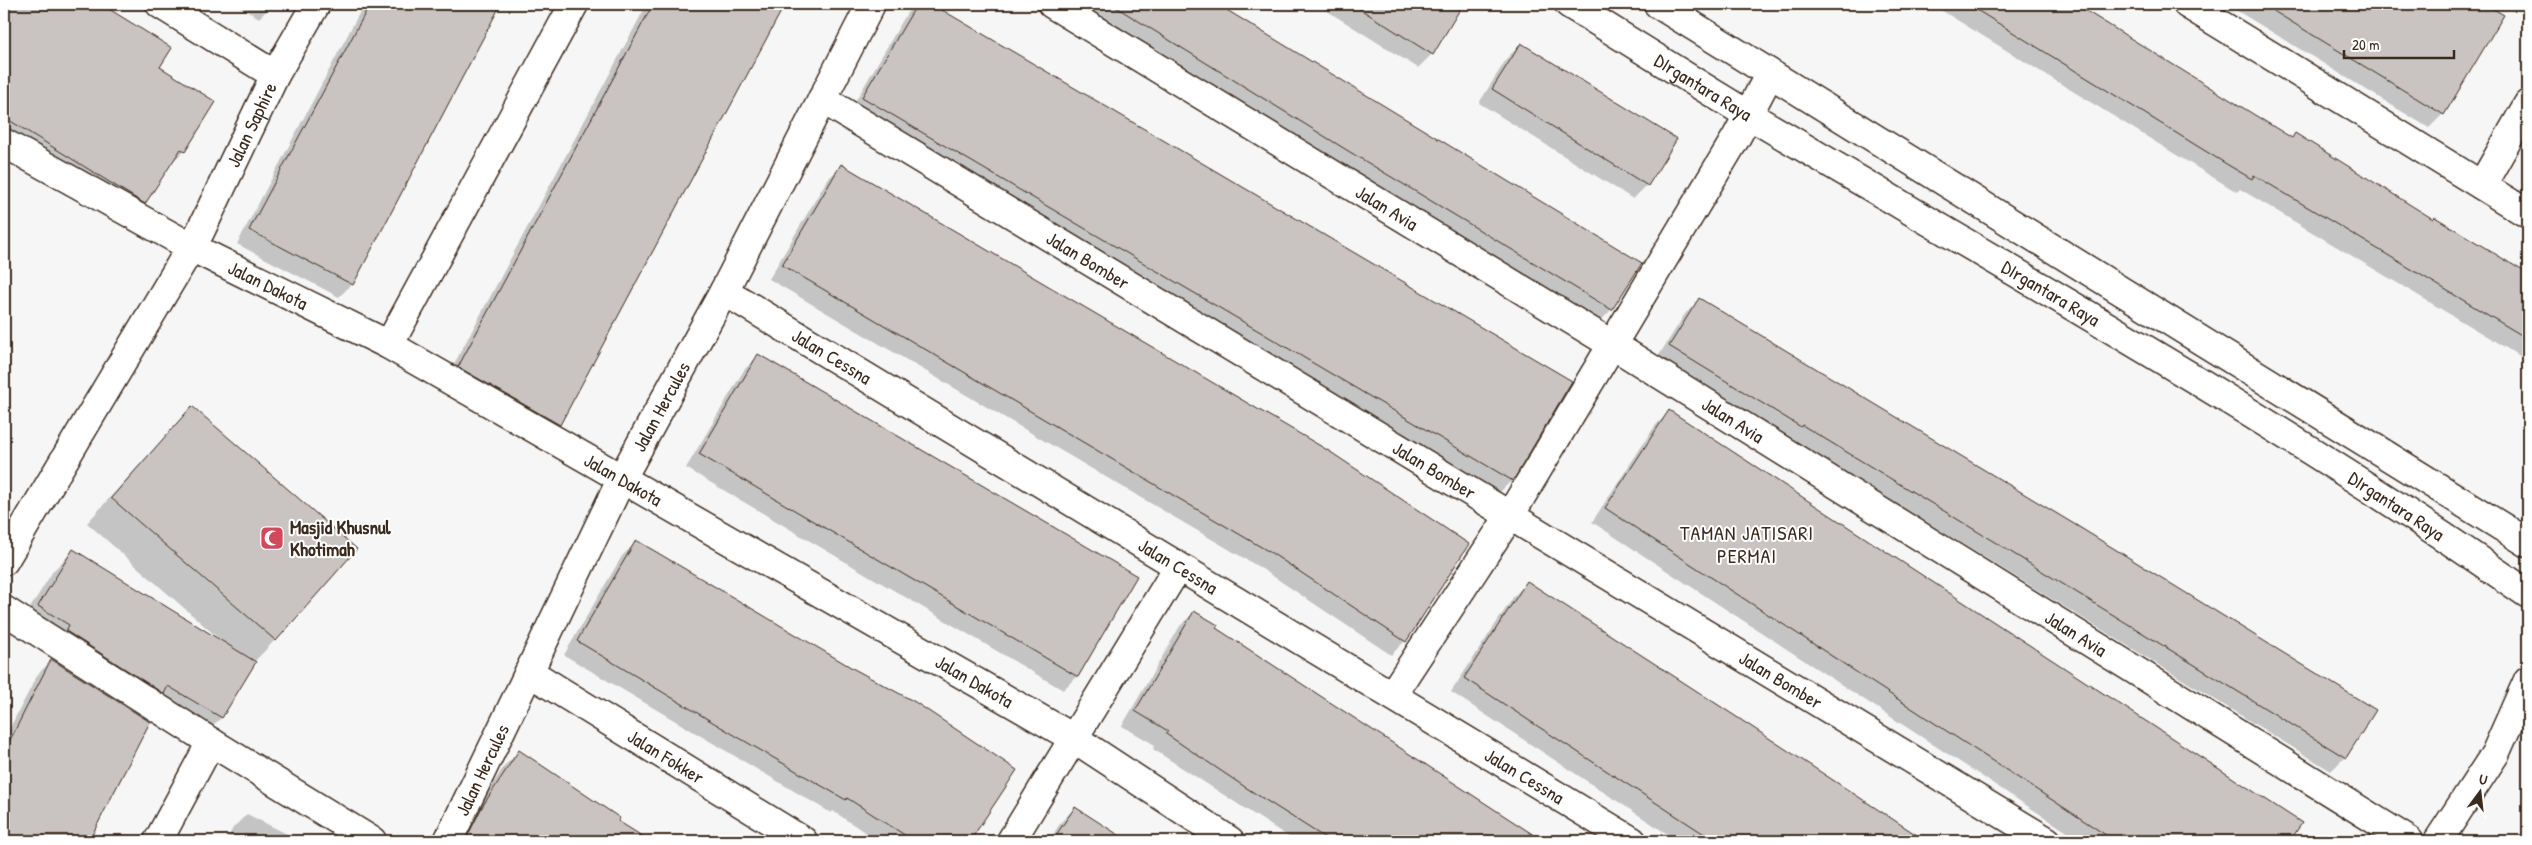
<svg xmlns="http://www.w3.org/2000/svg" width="2532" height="845" viewBox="0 0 2532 845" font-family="'Patrick Hand',sans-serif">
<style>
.shadow{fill:#0003}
.building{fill:#c9c3c1;stroke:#3b2a1e}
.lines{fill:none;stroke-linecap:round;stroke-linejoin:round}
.minor-casing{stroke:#3b2a1e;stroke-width:31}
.minor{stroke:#fff;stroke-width:28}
.labels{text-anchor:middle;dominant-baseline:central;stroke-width:4;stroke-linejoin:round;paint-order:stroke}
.street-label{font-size:19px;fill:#3b2a1e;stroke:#fff}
.poi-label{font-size:19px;font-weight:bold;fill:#3b2a1e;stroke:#fff;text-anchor:start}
.neighbourhood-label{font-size:20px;letter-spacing:1px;fill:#3b2a1e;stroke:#fff}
</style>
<rect width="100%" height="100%" fill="#f7f6f6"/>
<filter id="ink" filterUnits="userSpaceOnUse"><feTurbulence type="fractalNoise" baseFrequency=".02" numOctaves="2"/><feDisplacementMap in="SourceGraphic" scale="10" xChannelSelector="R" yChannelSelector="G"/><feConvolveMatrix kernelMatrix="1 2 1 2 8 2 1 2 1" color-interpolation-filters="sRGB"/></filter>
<g filter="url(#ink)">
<g class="shadow">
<path d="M4 4H98L170 48 158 67 184 151 170 164 144 203 131 216 4 138Z"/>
<path d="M235 4H273L259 18Z"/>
<path d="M364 4H500L352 284 339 297 237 244Z"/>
<path d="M647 4H784L559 424 545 438 445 381Z"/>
<path d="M916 4H929L1570 381 1512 480 1498 494 849 112 907 13Z"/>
<path d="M1074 4H1216L1640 263 1611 310 1598 324Z"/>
<path d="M1316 4H1454L1460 7 1432 54 1418 68Z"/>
<path d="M1931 4H2072L2291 139 2295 135 2433 220 2435 218 2528 275V361L2240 189 2237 192 2214 178Z"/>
<path d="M2226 4H2482L2502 16 2443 114 2429 128Z"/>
<path d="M1521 44 1647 185 1633 199 1479 103 1507 58Z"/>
<path d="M841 166 1405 641 1391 655 1259 567 769 279 827 180Z"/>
<path d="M1699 300 2345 757 2331 771 1930 524 1656 360 1685 314Z"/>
<path d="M758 356 1135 577 1077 676 1063 690 686 468 744 370Z"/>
<path d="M192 407 275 640 254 662 221 718 201 737 19 626 53 571 73 551 224 643 87 523Z"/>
<path d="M1669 412 2300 824 2288 841H2081L1592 522 1655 426Z"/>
<path d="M636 542 1015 770 969 841H878L833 811 831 813 564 655 622 556Z"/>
<path d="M1528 582 1924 841H1678L1451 692 1514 596Z"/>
<path d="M1194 612 1252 653 1541 841H1295L1153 749 1155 745 1122 726 1180 626Z"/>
<path d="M52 660 149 722 86 841H4V739L38 674Z"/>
<path d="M519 752 616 821 647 841H459L468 822 505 765Z"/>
<path d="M1075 808 1126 841H1049L1061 822Z"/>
<path d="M247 814 301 841H226L233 828Z"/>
</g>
<g class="building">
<path d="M4 4H101L172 48 160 67 216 102 185 152 181 149 145 204 4 117Z"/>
<path d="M370 4H501L353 285 249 230Z"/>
<path d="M653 4H785L560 425 458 367Z"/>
<path d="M917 4H932L1572 381 1513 481 862 97Z"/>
<path d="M1111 4H1217L1642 263 1612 310 1345 149Z"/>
<path d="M1352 4H1463L1433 55Z"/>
<path d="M1967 4H2075L2292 138 2295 133 2433 219 2435 217 2528 274V339L2254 175 2252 179 2228 165Z"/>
<path d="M2262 4H2485L2504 15 2444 115Z"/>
<path d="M1521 43 1677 139 1648 186 1492 89Z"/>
<path d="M841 164 1329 451 1469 544 1406 642 1273 554 782 265Z"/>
<path d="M1699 298 2079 527 2376 710 2346 758 1944 511 1802 425 1801 427 1669 346Z"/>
<path d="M758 354 1137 576 1078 677 699 454Z"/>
<path d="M192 406 357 549 276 641 111 498Z"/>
<path d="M1669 410 2302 823 2290 841H2115L1605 508Z"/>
<path d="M636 540 854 669 915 702 1017 770 970 841H914L847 798 846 800 736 736 577 641Z"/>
<path d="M73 549 256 662 222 718 168 686 164 694 66 631 69 625 38 606Z"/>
<path d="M1527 581 1703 695 1926 841H1715L1542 729 1464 678Z"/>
<path d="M1194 611 1218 625 1216 628 1253 652 1543 841H1330L1245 787 1166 734 1168 731 1135 711Z"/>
<path d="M51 659 150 722 89 841H4V752Z"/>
<path d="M519 750 620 818 618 821 650 841H465L482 807Z"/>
<path d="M1075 807 1128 841H1052Z"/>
</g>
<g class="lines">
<g class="minor-casing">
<g id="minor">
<path d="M160 4 275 75"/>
<path id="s1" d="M1052 4 1613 345 2409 841"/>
<path id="s2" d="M1569 4C1630 41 1690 80 1752 117 2013 272 2279 421 2528 594"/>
<path d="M1658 4 2528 543"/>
<path d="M2187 4 2528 214"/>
<path id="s3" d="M822 99 2047 841"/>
<path id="s4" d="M4 143 191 247 389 345 1075 739 1230 841"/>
<path d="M2482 185 2528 104"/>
<path id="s5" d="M724 291 1632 841"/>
<path d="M389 345 574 4"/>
<path id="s6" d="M4 561 200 232 275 75 316 4"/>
<path d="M4 610 211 742 372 841"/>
<path id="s7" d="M529 672 803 841"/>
<path d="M1392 695 1509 517 1737 136 1769 75"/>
<path d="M158 841 211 742"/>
<path id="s8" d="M448 841 622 478 724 291 871 4"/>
<path d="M1011 841 1178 567"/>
<path d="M2438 841 2495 754 2528 680"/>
</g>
</g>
<use href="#minor" class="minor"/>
</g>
</g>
<defs>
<g id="mosque-square" transform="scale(1.25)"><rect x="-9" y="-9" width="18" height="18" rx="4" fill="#d1495b" stroke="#fff"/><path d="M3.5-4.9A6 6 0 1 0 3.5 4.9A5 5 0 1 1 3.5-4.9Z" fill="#fff"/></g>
</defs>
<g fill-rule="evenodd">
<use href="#mosque-square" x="272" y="538"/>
</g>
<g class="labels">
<g class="street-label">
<text stroke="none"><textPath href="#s2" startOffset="158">DIrgantara Raya</textPath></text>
<text stroke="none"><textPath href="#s6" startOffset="502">Jalan Saphire</textPath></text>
<text stroke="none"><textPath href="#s1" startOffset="392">Jalan Avia</textPath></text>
<text stroke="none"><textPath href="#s3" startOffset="311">Jalan Bomber</textPath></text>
<text stroke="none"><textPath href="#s4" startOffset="300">Jalan Dakota</textPath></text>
<text stroke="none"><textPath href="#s2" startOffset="562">DIrgantara Raya</textPath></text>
<text stroke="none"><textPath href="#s5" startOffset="126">Jalan Cessna</textPath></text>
<text stroke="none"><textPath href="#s8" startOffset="484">Jalan Hercules</textPath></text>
<text stroke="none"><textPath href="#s1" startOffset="798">Jalan Avia</textPath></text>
<text stroke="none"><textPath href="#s3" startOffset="716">Jalan Bomber</textPath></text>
<text stroke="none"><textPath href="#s4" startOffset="705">Jalan Dakota</textPath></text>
<text stroke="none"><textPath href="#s2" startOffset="968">DIrgantara Raya</textPath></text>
<text stroke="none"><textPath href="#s5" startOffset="531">Jalan Cessna</textPath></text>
<text stroke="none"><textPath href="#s1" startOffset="1202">Jalan Avia</textPath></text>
<text stroke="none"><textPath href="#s3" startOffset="1121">Jalan Bomber</textPath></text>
<text stroke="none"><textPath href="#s4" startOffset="1110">Jalan Dakota</textPath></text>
<text stroke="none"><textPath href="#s7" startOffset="161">Jalan Fokker</textPath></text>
<text stroke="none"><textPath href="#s8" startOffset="79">Jalan Hercules</textPath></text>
<text stroke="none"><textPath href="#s5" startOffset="936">Jalan Cessna</textPath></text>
</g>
<g class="poi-label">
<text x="290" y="527">Masjid Khusnul<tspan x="290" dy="22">Khotimah</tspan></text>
</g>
<g class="neighbourhood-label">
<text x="1747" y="532">TAMAN JATISARI<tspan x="1747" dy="23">PERMAI</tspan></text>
</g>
</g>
<rect width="2532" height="845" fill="none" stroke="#fff" stroke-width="20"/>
<rect x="10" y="10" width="2512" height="825" fill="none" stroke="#3b2a1e" stroke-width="2" filter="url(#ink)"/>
<g transform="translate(2480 792) rotate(15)" stroke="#ffffff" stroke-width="4" paint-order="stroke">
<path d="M0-4L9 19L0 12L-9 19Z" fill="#3b2a1e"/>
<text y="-8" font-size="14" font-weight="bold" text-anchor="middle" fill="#3b2a1e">U</text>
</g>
<path d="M2344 50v8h110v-8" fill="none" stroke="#3b2a1e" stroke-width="2.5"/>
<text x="2352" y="50" font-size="15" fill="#3b2a1e" stroke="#ffffff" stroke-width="4" paint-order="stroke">20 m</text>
</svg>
